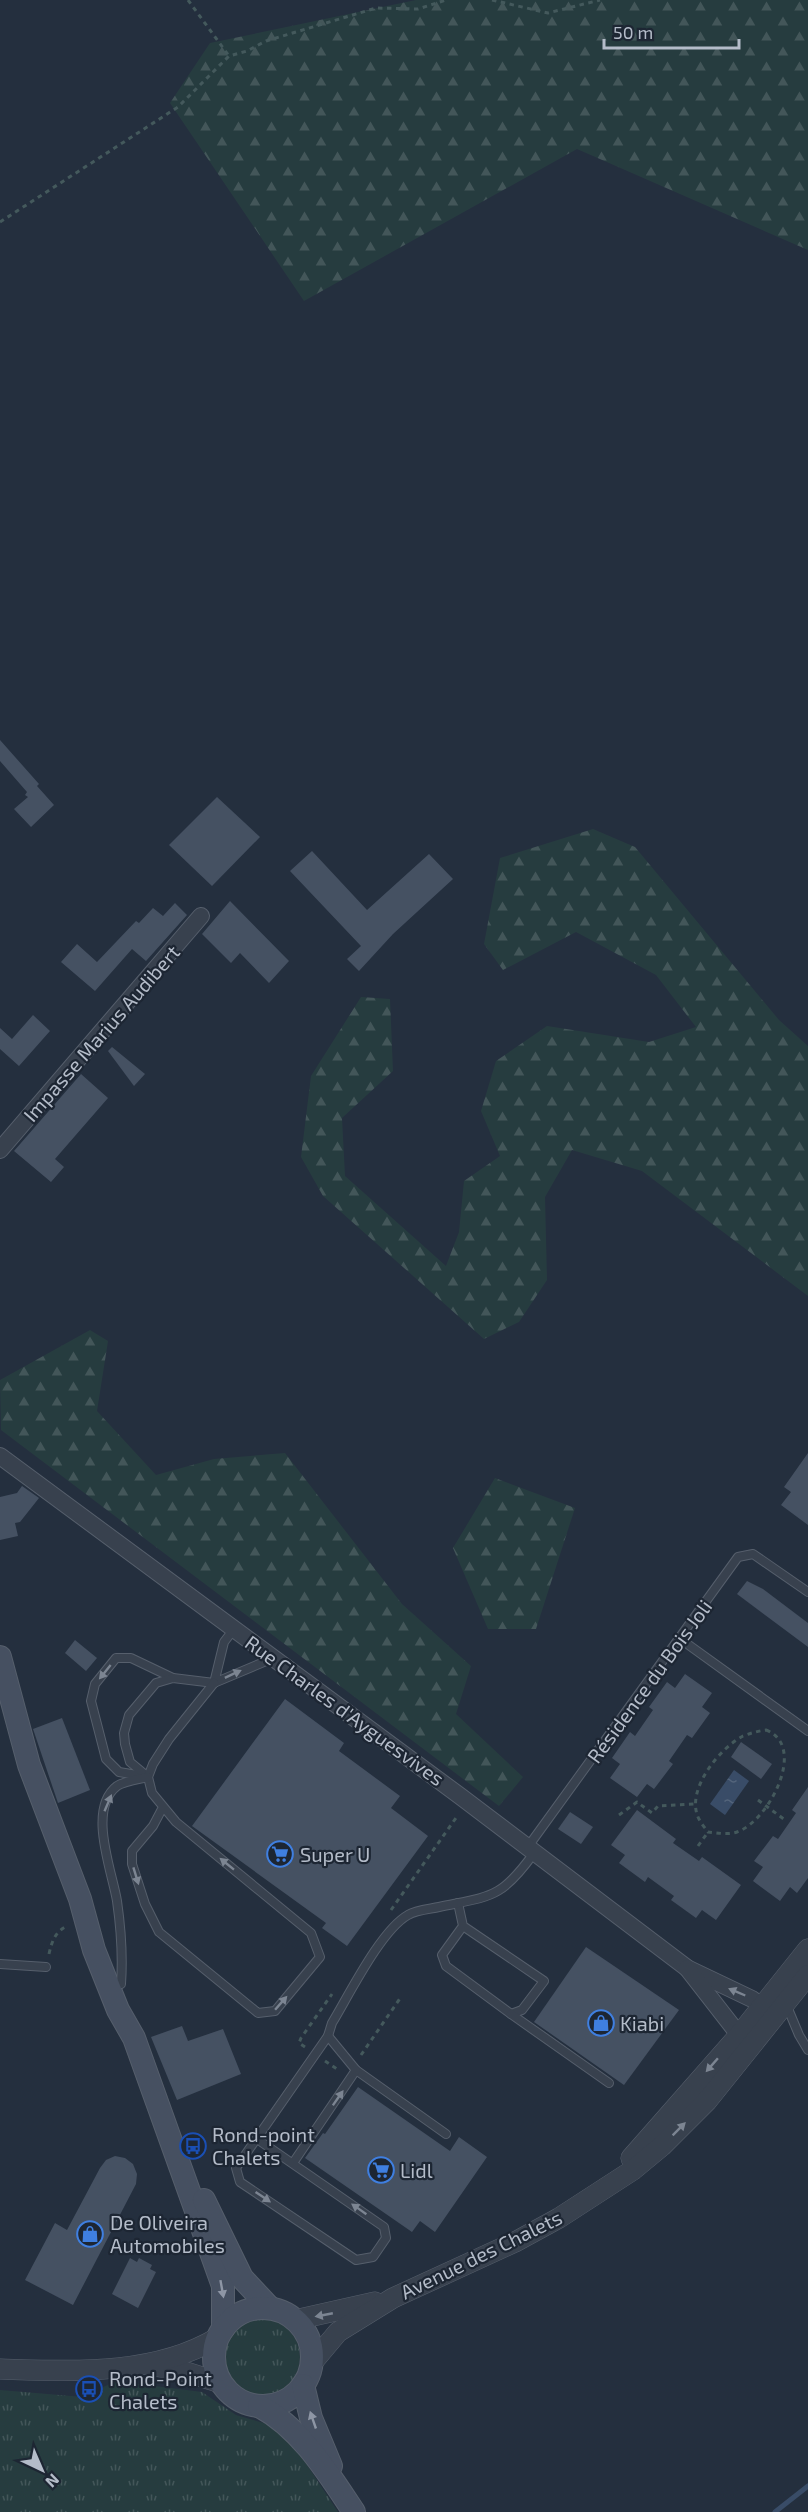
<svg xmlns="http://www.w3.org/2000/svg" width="808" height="2512" viewBox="0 0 808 2512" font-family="'Exo 2',sans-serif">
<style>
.grass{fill:url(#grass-tufts)}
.forest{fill:url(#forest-firs)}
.water{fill:url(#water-ripples)}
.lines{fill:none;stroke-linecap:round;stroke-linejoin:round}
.stream{stroke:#394c67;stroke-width:5}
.building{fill:#455162}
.service-casing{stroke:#565f6c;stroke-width:10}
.minor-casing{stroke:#565f6c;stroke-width:18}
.tertiary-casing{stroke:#565f6c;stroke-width:21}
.secondary-casing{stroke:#565f6c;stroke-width:24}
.path{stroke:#44595c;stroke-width:3;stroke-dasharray:4.5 4.5;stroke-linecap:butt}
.service{stroke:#38414e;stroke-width:8}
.minor{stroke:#38414e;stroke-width:16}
.tertiary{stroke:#38414e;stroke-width:20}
.secondary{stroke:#465061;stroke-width:22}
.oneway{fill:#7c8592}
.oneway2{fill:#8e96a5}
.labels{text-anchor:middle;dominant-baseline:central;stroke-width:4.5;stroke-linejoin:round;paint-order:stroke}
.street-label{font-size:20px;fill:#b4bcc9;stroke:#1d2633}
.poi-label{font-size:20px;fill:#b4bcc9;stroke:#1d2633;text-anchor:start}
</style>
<defs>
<pattern id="grass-tufts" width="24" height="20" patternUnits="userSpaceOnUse" patternTransform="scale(1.5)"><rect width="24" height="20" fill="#263c3f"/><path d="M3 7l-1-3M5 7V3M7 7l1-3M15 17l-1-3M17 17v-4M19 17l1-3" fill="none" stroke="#435659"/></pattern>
<pattern id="forest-firs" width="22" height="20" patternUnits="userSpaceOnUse" patternTransform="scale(1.5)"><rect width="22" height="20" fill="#263c3f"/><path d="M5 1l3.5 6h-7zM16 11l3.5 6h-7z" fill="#435659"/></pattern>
<pattern id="water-ripples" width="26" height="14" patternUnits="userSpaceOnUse" patternTransform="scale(1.5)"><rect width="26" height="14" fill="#394c67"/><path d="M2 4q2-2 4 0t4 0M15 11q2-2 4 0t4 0" fill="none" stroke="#53647b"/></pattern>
</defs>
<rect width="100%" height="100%" fill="#242f3e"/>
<g class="grass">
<circle cx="262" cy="2357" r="38"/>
<path d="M116 2381 202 2392 236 2415 274 2426 286 2433 338 2512H0V2390L83 2397Z"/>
</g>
<g class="forest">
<path d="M416 0H808V250L577 149 304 301 170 103 210 43Z"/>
<path d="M593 829 635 847 779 1020 808 1046V1296L642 1171 572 1150 545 1197 547 1280 519 1322 484 1339 323 1196 301 1157 311 1076 361 997 390 999 393 1071 342 1118 345 1176 446 1266 459 1232 464 1181 500 1156 481 1111 496 1061 547 1026 649 1042 696 1027 656 975 576 932 503 970 484 944 500 858Z"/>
<path d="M90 1330 108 1341 97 1411 156 1475 214 1459 285 1453 402 1604 471 1666 456 1714 523 1777 499 1806 1 1430 0 1380Z"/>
<path d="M495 1478 575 1508 536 1629H488L453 1548Z"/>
</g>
<path class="water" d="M734 1770 749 1781 725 1815 710 1804Z"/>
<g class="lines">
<path class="stream" d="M775 2512 808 2486"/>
</g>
<g class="building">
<path d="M0 740 39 784 37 786 54 805 31 827 14 809 28 797 25 795 27 792 0 761Z"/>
<path d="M217 797 260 837 212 886 169 845Z"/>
<path d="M312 851 367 910 429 854 453 879 393 934 359 971 347 959 361 946 290 871Z"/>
<path d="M230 901 289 961 269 983 240 953 231 963 202 934Z"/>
<path d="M175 903 187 915 146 961 132 949 95 991 61 962 77 944 97 962 136 921 139 923 153 908 163 916Z"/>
<path d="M33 1015 50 1031 19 1066 0 1049V1028L12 1039Z"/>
<path d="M112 1047 145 1074 134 1086 108 1051Z"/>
<path d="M81 1074 108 1098 55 1159 64 1167 51 1182 14 1151Z"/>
<path d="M808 1453V1525L781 1505 791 1492 784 1487Z"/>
<path d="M22 1486 39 1498 20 1522 15 1523 18 1536 0 1540V1497L17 1493Z"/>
<path d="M747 1581 763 1589 808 1623V1647L737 1594Z"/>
<path d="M75 1640 97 1658 86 1671 65 1653Z"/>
<path d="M685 1674 712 1693 702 1707 710 1713 692 1738 687 1735 669 1761 673 1764 654 1789 647 1784 637 1797 610 1778 620 1764 612 1758 630 1732 635 1736 653 1710 649 1707 667 1682 675 1688Z"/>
<path d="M285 1699 344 1743 339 1751 400 1796 391 1808 428 1836 347 1946 322 1928 326 1923 192 1826Z"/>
<path d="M62 1718 90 1790 58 1803 33 1729Z"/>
<path d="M741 1742 772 1764 761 1779 731 1757Z"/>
<path d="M808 1787V1878L797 1893 790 1887 780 1901 753 1881 763 1867 754 1861 773 1836 778 1839 796 1813 792 1810Z"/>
<path d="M637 1810 676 1839 673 1843 699 1861 702 1857 741 1885 716 1920 702 1910 696 1918 671 1900 674 1896 648 1877 645 1882 619 1863 625 1855 611 1845Z"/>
<path d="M570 1812 593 1827 581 1844 558 1829Z"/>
<path d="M586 1947 679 2010 624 2085 534 2022Z"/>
<path d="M182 2026 188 2041 223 2029 241 2074 177 2100 151 2037Z"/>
<path d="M358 2087 450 2151 459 2137 487 2157 435 2232 420 2221 412 2232 305 2158 323 2133 325 2134Z"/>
<path d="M115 2156 125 2158 133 2164 137 2174 136 2184 73 2305 25 2280 55 2223 67 2230 100 2168 106 2160Z"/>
<path d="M130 2258 137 2262 139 2258 152 2265 150 2269 156 2272 138 2308 112 2294Z"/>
</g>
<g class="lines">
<g class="service-casing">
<g id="service">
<path d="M234 1629 224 1642 214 1683 264 1662 269 1654"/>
<path d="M679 1638 808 1731"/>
<path d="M143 1776 119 1772 106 1759 91 1701 95 1684 116 1658H131L173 1678"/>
<path d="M148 1777 130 1762 125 1744 124 1733 129 1715 156 1683 173 1678 214 1683"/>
<path d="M163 1807 153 1826 132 1851V1864L145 1904 159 1932 258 2013 275 2011 320 1957 311 1933 176 1822 152 1793 148 1777 153 1764 169 1739 214 1683"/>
<path d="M527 1848 738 1557 753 1554 808 1592"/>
<path d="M458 1903 463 1926 544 1981 522 2010 511 2014 446 1966 442 1955 463 1926"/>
<path d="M0 1964 46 1967"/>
<path d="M121 1984C123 1956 121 1929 117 1901 112 1871 87 1809 117 1786 124 1781 140 1779 148 1777"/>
<path d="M786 2004 799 2035 808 2050"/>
<path d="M511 2014 609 2083"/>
<path d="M328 2036 332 2023C349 1995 381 1930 408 1915 416 1910 430 1909 439 1907 491 1896 501 1899 534 1853"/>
<path d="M356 2070 446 2134"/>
<path d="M257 2139 384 2227 386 2238 373 2257 356 2260 240 2182 236 2168 328 2036 356 2070 293 2163"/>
</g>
</g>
<g class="minor-casing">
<g id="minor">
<path d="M0 1150 201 916"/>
<path d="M0 1456 460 1796 687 1968 752 1999 762 2006 763 2017"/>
<path d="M687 1968 736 2031 740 2034 750 2033"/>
</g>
</g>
<g class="tertiary-casing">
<g id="tertiary">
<path d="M631 2158 740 2034 808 1949"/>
<path d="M295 2320 375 2302"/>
<path d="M312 2363 338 2332 393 2298 515 2242 559 2218 633 2170 662 2146 707 2101 808 1975"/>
<path d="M150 2365 186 2372 221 2383"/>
<path d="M0 2369C72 2371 153 2376 217 2338"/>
</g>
</g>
<g class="secondary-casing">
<g id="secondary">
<path d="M0 1657 29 1765 80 1899 94 1950 118 2010 134 2038 223 2286V2329"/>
<path d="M204 2200 242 2278 270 2308"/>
<circle cx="263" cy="2357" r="49"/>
<path d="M303 2385 311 2418 331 2466"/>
<path d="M259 2406C301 2428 328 2473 354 2512"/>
</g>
</g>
<g class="path">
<path d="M188 0 229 56"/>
<path d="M492 0 548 13 600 0"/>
<path d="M0 222 178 107 229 56 247 51 266 41 376 8 418 9 446 0"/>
<path d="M766 1730C808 1746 769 1821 737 1832 728 1835 718 1833 708 1832 705 1828 700 1822 698 1817 686 1789 720 1748 743 1736 751 1733 758 1731 766 1730Z"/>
<path d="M758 1800 785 1820"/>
<path d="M619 1815 637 1802 652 1813 658 1806 695 1804"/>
<path d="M698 1846 708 1832"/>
<path d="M391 1910 458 1815"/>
<path d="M49 1954C52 1941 55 1932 67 1926"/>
<path d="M305 2047 299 2043 301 2038 332 1994"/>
<path d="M361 2055 401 1997"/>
<path d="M325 2061 337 2069"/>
</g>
<use href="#service" class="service"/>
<use href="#minor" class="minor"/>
<use href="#tertiary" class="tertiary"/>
<use href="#secondary" class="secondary"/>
</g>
<defs><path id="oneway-solid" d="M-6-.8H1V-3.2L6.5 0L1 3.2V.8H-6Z" transform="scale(1.5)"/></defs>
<g class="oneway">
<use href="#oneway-solid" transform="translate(105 1672) rotate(129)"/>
<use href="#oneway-solid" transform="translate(233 1674) rotate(-25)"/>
<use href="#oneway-solid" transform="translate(108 1803) rotate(-67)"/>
<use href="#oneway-solid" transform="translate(227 1864) rotate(-141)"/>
<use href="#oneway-solid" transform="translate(136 1876) rotate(73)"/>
<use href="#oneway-solid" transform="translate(737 1992) rotate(-157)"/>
<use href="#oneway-solid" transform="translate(281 2003) rotate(-49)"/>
<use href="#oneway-solid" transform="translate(712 2065) rotate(131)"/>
<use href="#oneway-solid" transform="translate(338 2098) rotate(-55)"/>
<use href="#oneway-solid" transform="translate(679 2129) rotate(-45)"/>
<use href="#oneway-solid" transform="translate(263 2197) rotate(34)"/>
<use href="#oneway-solid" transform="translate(359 2209) rotate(-145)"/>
<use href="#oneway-solid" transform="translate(324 2315) rotate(169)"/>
</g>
<g class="oneway2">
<use href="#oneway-solid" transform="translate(222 2289) rotate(80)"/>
<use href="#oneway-solid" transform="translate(313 2420) rotate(-109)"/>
</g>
<defs>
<g id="supermarket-ring" transform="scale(1.35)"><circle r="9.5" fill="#1d2633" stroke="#3f7fe0" stroke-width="1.5"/><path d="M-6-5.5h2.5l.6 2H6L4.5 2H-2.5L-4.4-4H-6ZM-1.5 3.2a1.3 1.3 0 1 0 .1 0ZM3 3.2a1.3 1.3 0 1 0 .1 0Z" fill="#3f7fe0"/></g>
<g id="shop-ring" transform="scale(1.35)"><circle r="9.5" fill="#1d2633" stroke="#3f7fe0" stroke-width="1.5"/><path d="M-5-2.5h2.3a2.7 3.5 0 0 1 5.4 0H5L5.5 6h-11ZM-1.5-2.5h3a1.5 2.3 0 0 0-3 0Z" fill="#3f7fe0"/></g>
<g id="bus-ring" transform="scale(1.35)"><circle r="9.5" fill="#1d2633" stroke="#1a4fb4" stroke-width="1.5"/><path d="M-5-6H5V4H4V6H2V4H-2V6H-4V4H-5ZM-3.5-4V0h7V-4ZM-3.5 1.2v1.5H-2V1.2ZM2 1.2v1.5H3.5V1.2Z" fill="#1a4fb4"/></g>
</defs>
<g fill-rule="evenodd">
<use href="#supermarket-ring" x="280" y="1854"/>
<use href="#shop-ring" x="601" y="2023"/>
<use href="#bus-ring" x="193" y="2146"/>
<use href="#supermarket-ring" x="381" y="2170"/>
<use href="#shop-ring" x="90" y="2234"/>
<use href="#bus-ring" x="89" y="2389"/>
</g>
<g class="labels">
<g class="street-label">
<text transform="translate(101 1033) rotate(-49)">Impasse Marius Audibert</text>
<text transform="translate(649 1681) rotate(-54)">Résidence du Bois Joli</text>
<text transform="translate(345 1710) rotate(36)">Rue Charles d'Ayguesvives</text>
<text transform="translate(481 2254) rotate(-26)">Avenue des Chalets</text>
</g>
<g class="poi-label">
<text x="300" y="1854">Super U</text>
<text x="620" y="2023">Kiabi</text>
<text x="212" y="2134">Rond-point<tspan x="212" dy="23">Chalets</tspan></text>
<text x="400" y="2170">Lidl</text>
<text x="110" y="2222">De Oliveira<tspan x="110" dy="23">Automobiles</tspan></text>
<text x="109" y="2378">Rond-Point<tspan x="109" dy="23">Chalets</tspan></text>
</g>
</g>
<g transform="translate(42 2470) rotate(136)" stroke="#1d2633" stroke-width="4.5" paint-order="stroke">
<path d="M0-4.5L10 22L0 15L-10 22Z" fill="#b4bcc9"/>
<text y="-9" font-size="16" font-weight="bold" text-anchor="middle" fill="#b4bcc9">N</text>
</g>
<path d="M604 39v9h135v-9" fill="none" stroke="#b4bcc9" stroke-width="3"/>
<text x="613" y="39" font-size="18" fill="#b4bcc9" stroke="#1d2633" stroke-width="4.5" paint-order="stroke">50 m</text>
</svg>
